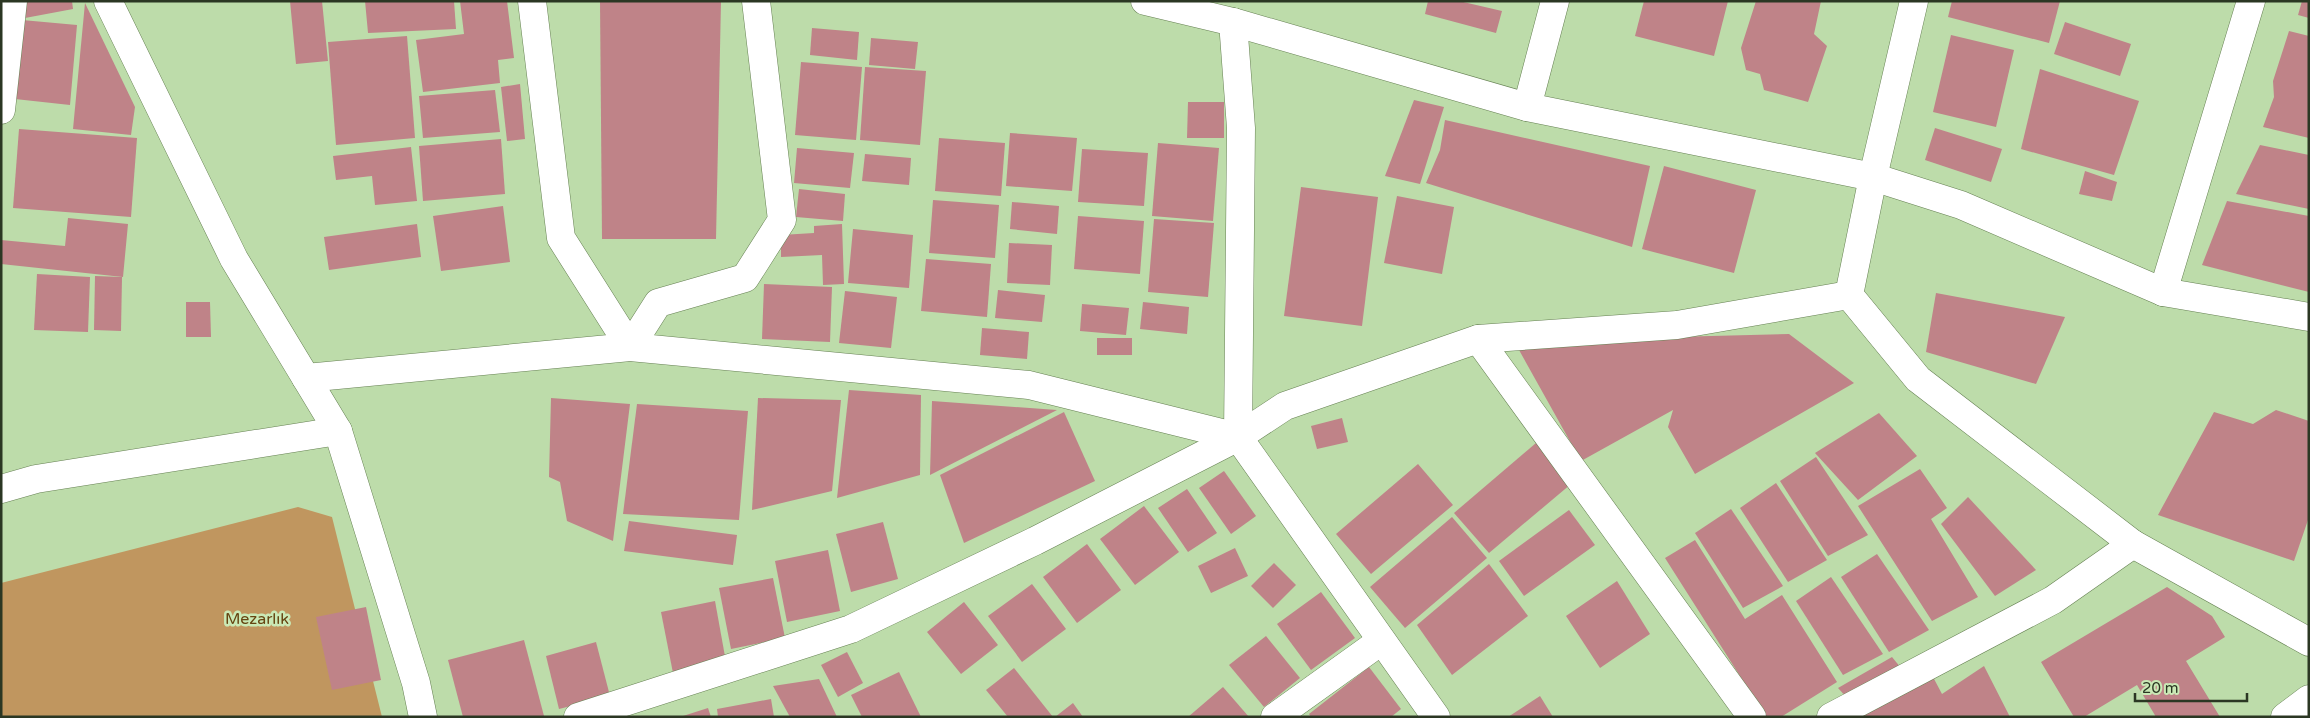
<svg xmlns="http://www.w3.org/2000/svg" width="2310" height="718" viewBox="0 0 2310 718" font-family="'Varela Round',sans-serif">
<style>
.green{fill:#c0965f}
.building{fill:#bf8388}
.lines{fill:none;stroke-linecap:round;stroke-linejoin:round}
.street-casing{stroke:#668153;stroke-width:29}
.secondary-casing{stroke:#668153;stroke-width:29}
.street{stroke:#fff;stroke-width:28}
.secondary{stroke:#fff;stroke-width:28}
.labels{text-anchor:middle;dominant-baseline:central;stroke-width:5;stroke-linejoin:round;paint-order:stroke}
.park-label{font-size:16px;fill:#654411;stroke:#cae9b6}
</style>
<rect width="100%" height="100%" fill="#bddcaa"/>
<path class="green" d="M298 507 332 517 382 717H1V583Z"/>
<g class="building">
<path d="M22 1H72L73 9 25 18Z"/>
<path d="M290 1H322L328 61 296 64Z"/>
<path d="M365 1H454L456 29 368 33Z"/>
<path d="M460 1H507L514 58 498 60 500 83 423 92 416 40 464 34Z"/>
<path d="M600 1H721L716 239H602Z"/>
<path d="M1428 1H1459L1502 11 1496 33 1425 14Z"/>
<path d="M1644 1H1728L1714 56 1635 36Z"/>
<path d="M1756 1H1821L1814 34 1827 46 1808 102 1764 90 1760 74 1746 70 1741 48Z"/>
<path d="M1952 1H2060L2049 43 1948 17Z"/>
<path d="M2302 1H2309V18L2298 15Z"/>
<path d="M85 3 135 107 131 135 73 129Z"/>
<path d="M22 20 77 25 70 105 15 99Z"/>
<path d="M2065 22 2131 44 2120 76 2054 54Z"/>
<path d="M812 28 859 32 857 60 810 55Z"/>
<path d="M2289 31 2309 36V138L2263 127 2274 97 2273 81Z"/>
<path d="M1951 35 2014 50 1996 127 1933 112Z"/>
<path d="M407 36 415 138 336 145 328 42Z"/>
<path d="M871 38 918 42 915 69 869 65Z"/>
<path d="M801 62 862 67 856 140 795 135Z"/>
<path d="M865 67 926 71 920 145 860 140Z"/>
<path d="M2040 69 2139 101 2114 175 2021 149Z"/>
<path d="M520 84 525 139 507 141 501 87Z"/>
<path d="M495 90 500 132 423 138 419 96Z"/>
<path d="M1414 100 1444 107 1420 184 1385 176Z"/>
<path d="M1188 102H1224V138H1187Z"/>
<path d="M1445 120 1650 166 1632 247 1426 183 1440 150Z"/>
<path d="M1935 128 2002 149 1991 182 1925 160Z"/>
<path d="M19 129 137 138 131 217 13 208Z"/>
<path d="M1010 133 1077 138 1072 191 1006 186Z"/>
<path d="M939 138 1005 143 1001 196 935 191Z"/>
<path d="M501 139 505 194 423 201 419 146Z"/>
<path d="M1158 143 1219 148 1213 221 1152 216Z"/>
<path d="M2260 145 2309 155V209L2236 194Z"/>
<path d="M411 147 417 201 375 205 372 176 336 180 333 156Z"/>
<path d="M797 148 854 153 850 188 794 183Z"/>
<path d="M1082 149 1148 153 1144 206 1078 202Z"/>
<path d="M865 154 911 158 909 185 862 181Z"/>
<path d="M1664 166 1756 190 1734 273 1642 249Z"/>
<path d="M2085 171 2117 182 2112 201 2079 194Z"/>
<path d="M1301 187 1378 197 1362 326 1284 316Z"/>
<path d="M799 189 845 194 843 221 796 217Z"/>
<path d="M1397 196 1454 207 1442 274 1384 263Z"/>
<path d="M933 200 999 205 995 258 929 253Z"/>
<path d="M2227 201 2309 216V292L2202 265Z"/>
<path d="M1012 202 1059 206 1057 234 1010 229Z"/>
<path d="M503 206 510 262 441 271 433 216Z"/>
<path d="M1078 216 1144 221 1140 274 1074 269Z"/>
<path d="M68 218 128 224 123 277 1 264V240L65 246Z"/>
<path d="M1154 219 1214 223 1208 297 1148 292Z"/>
<path d="M417 224 421 257 329 270 324 237Z"/>
<path d="M842 224 844 284 823 285 822 255 781 257V235L814 233V226Z"/>
<path d="M853 229 913 235 909 288 848 283Z"/>
<path d="M1009 243 1052 245 1050 285 1007 283Z"/>
<path d="M926 259 991 264 987 317 921 311Z"/>
<path d="M37 274 90 277 88 332 34 330Z"/>
<path d="M95 276 122 277 121 331 94 330Z"/>
<path d="M764 284 832 287 830 342 762 339Z"/>
<path d="M998 290 1045 295 1042 322 995 318Z"/>
<path d="M845 291 897 297 891 348 839 343Z"/>
<path d="M1936 293 2065 317 2036 384 1926 352Z"/>
<path d="M186 302H210L211 337H186Z"/>
<path d="M1143 302 1189 307 1187 334 1140 329Z"/>
<path d="M1082 304 1129 308 1126 335 1080 331Z"/>
<path d="M982 328 1029 332 1027 359 980 355Z"/>
<path d="M1789 334 1854 383 1695 474 1668 427 1673 410 1581 461 1514 341Z"/>
<rect x="1097" y="338" width="35" height="17"/>
<path d="M849 390 921 395 920 475 837 498Z"/>
<path d="M551 398 630 404 613 541 567 521 560 482 549 477Z"/>
<path d="M758 398 841 400 832 491 752 510Z"/>
<path d="M932 401 1057 410 930 475Z"/>
<path d="M637 404 748 411 739 520 623 514Z"/>
<path d="M2276 410 2309 421V517L2294 561 2158 515 2214 412 2253 424Z"/>
<path d="M1064 412 1095 481 964 543 940 475Z"/>
<path d="M1879 413 1917 456 1858 500 1815 453Z"/>
<path d="M1342 418 1348 442 1317 449 1311 426Z"/>
<path d="M1536 443 1571 484 1489 553 1454 513Z"/>
<path d="M1816 457 1868 535 1828 556 1780 481Z"/>
<path d="M1418 464 1453 505 1371 574 1336 534Z"/>
<path d="M1920 469 1947 508 1931 519 1978 597 1932 621 1858 506Z"/>
<path d="M1224 471 1256 516 1231 534 1199 488Z"/>
<path d="M1776 483 1827 560 1788 582 1740 508Z"/>
<path d="M1187 489 1217 533 1188 552 1158 508Z"/>
<path d="M1968 497 2036 570 1995 596 1941 524Z"/>
<path d="M1144 506 1179 552 1135 585 1100 539Z"/>
<path d="M1731 509 1783 586 1743 608 1695 533Z"/>
<path d="M1569 510 1595 545 1524 596 1499 561Z"/>
<path d="M1452 517 1487 558 1405 628 1370 587Z"/>
<path d="M629 521 737 535 733 565 624 551Z"/>
<path d="M883 522 898 579 851 592 836 534Z"/>
<path d="M1695 540 1745 619 1782 595 1837 682 1781 717H1766L1665 558Z"/>
<path d="M1087 544 1121 590 1077 623 1043 577Z"/>
<path d="M1235 548 1248 576 1211 593 1198 566Z"/>
<path d="M828 550 840 611 787 622 775 561Z"/>
<path d="M1877 554 1929 630 1889 652 1841 577Z"/>
<path d="M1274 563 1296 585 1273 608 1251 586Z"/>
<path d="M1489 564 1528 616 1452 675 1417 625Z"/>
<path d="M1831 577 1883 654 1843 675 1796 601Z"/>
<path d="M773 578 785 638 731 649 719 588Z"/>
<path d="M1617 581 1650 634 1600 668 1566 616Z"/>
<path d="M1032 584 1066 629 1022 662 988 616Z"/>
<path d="M2167 587 2212 616 2225 637 2186 661 2220 717H2156L2137 685 2084 717H2074L2041 662Z"/>
<path d="M1321 592 1355 638 1311 670 1277 624Z"/>
<path d="M715 601 726 662 673 673 661 612Z"/>
<path d="M964 602 998 645 961 674 927 632Z"/>
<path d="M366 607 381 680 332 690 316 617Z"/>
<path d="M1266 636 1300 678 1264 707 1229 665Z"/>
<path d="M524 640 544 716 463 717 448 660Z"/>
<path d="M596 642 610 696 559 709 546 656Z"/>
<path d="M847 652 863 683 838 697 821 665Z"/>
<path d="M1892 657 1901 668 1849 700 1838 688Z"/>
<path d="M1984 666 2010 717H1860L1933 677 1942 694Z"/>
<path d="M1369 667 1401 709 1391 717H1311L1309 714Z"/>
<path d="M1014 668 1053 717H1008L986 690Z"/>
<path d="M899 672 921 717H862L851 695Z"/>
<path d="M819 679 837 717H790L773 686Z"/>
<path d="M1223 687 1249 717H1188Z"/>
<path d="M1540 696 1553 717H1508Z"/>
<path d="M771 699 774 717H718L717 709Z"/>
<path d="M1073 703 1083 717H1055Z"/>
<path d="M708 708 711 717H683V716Z"/>
</g>
<g class="lines">
<g class="street-casing">
<g id="street">
<path d="M756 1 782 220 745 278 658 303 630 347 1029 385 1238 437 1285 406 1478 339 1677 325 1849 295 1873 177 1914 1"/>
<path d="M1233 22 1241 128 1238 437 1436 717"/>
<path d="M1527 107 1555 1"/>
<path d="M1 110 13 1"/>
<path d="M2163 292 2251 1"/>
<path d="M1478 339 1752 717"/>
<path d="M306 378 630 347 561 238 532 1"/>
<path d="M2133 544 2309 642"/>
<path d="M578 717 851 629 1035 541 1238 437"/>
<path d="M1275 717 1381 641"/>
<path d="M1831 717 2053 600 2133 544 1918 379 1849 295"/>
<path d="M2285 717 2309 699"/>
</g>
</g>
<g class="secondary-casing">
<g id="secondary">
<path d="M108 1 234 259 338 431"/>
<path d="M1145 1 1233 22 1527 107 1873 177 1961 205 2163 292 2309 317"/>
<path d="M1 489 36 479 338 431 416 683 423 717"/>
</g>
</g>
<use href="#street" class="street"/>
<use href="#secondary" class="secondary"/>
</g>
<g class="labels">
<g class="park-label">
<text x="257" y="619">Mezarlık</text>
</g>
</g>
<rect width="2310" height="718" fill="none" stroke="#2b3723" stroke-width="5"/>
<path d="M2135 693v8h112v-8" fill="none" stroke="#2b3723" stroke-width="2.5"/>
<text x="2142" y="693" font-size="15" fill="#2b3723" stroke="#cae9b6" stroke-width="4" paint-order="stroke">20 m</text>
</svg>
